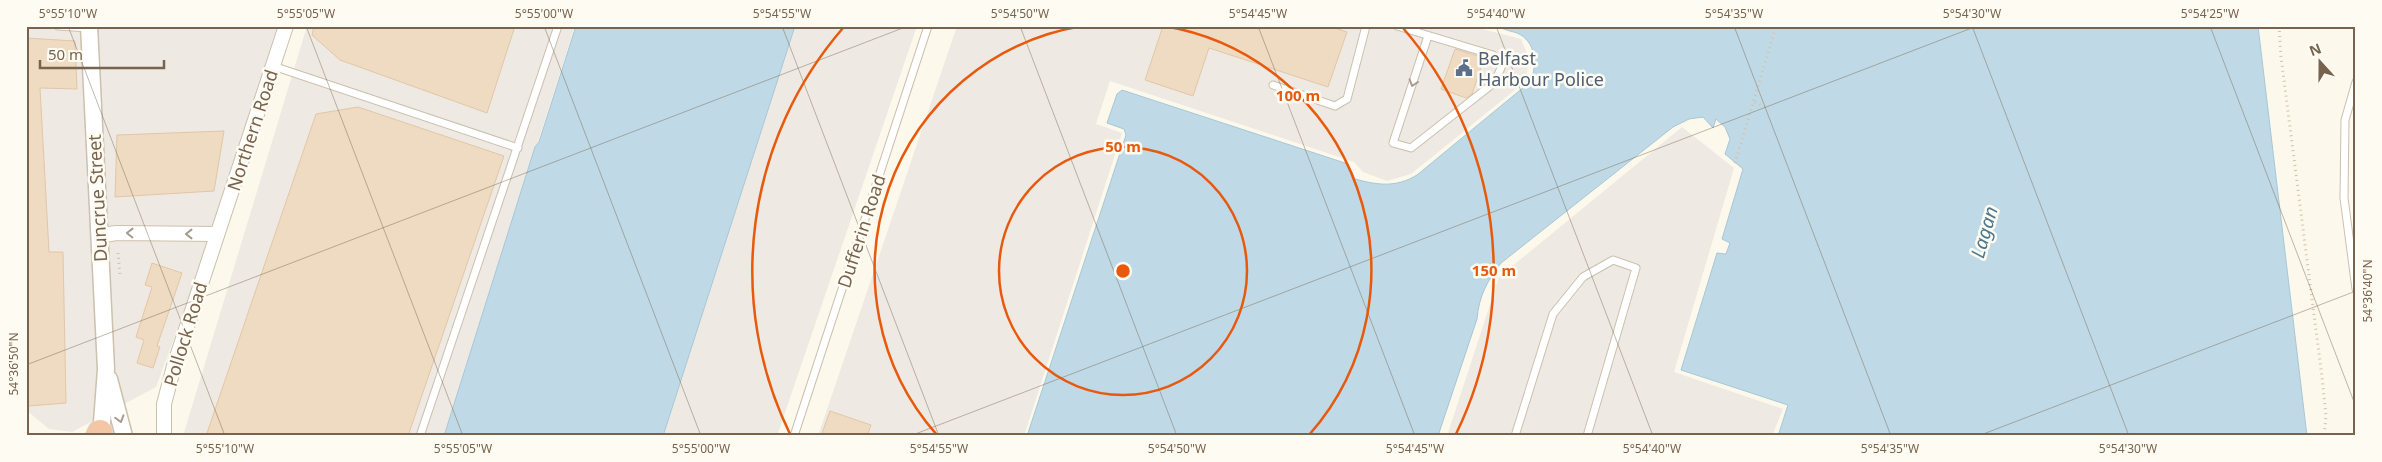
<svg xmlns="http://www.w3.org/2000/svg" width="2382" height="462" viewBox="0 0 2382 462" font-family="'Noto Sans',sans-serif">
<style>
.industrial{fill:#eeeae3}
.water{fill:#bfdae6;stroke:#a6c7d7}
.building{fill:#eedbc2;stroke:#e3c6a5}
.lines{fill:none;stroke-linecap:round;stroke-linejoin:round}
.service-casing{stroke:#ccc0ae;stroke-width:9}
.minor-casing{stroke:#ccc0ae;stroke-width:16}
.tertiary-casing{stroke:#ccc0ae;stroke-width:19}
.motorway-casing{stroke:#dcd6d1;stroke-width:26}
.path{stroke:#d6c1a6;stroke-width:3;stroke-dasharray:1 4;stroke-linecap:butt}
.service{stroke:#fff;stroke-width:7}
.minor{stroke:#fff;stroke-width:14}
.tertiary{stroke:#fff;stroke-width:16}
.motorway{stroke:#f3c6a5;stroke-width:24}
.oneway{stroke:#a79a8c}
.ticks{fill:none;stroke:#77634e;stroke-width:1;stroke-opacity:0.45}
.ring{fill:none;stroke:#e8590c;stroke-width:2.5}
.labels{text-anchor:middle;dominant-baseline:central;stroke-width:5;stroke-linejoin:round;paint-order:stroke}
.service-label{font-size:18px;fill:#4e5e75;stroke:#fefbf2;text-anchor:start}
.street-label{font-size:18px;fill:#77634e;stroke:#fefbf2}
.water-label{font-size:19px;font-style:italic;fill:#4c7990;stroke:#fefbf2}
.centre{fill:#e8590c;stroke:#fefbf2;stroke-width:2.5}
.ring-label{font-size:15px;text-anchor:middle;font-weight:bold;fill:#e8590c;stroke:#fefbf2;stroke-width:5;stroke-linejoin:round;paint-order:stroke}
.neatline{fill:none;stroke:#77634e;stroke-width:2}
.ticks-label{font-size:12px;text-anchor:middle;fill:#77634e}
</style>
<rect width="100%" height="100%" fill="#fcf8eb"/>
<g class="industrial">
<path d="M26 26H291L156 387 72 432 49 429 26 410Z"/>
<path d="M307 26H575L444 436H183Z"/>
<path d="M795 26H917L777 436H663Z"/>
<path d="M957 26H1471L1521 39 1529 58 1526 81 1411 174 1387 181 1363 172 1354 162 1110 81 1096 124 1122 133 1024 436H818Z"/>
<path d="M1682 127 1734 168 1674 372 1783 409 1772 436H1447L1499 277Z"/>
</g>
<g class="water">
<path d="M576 26H795L663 436H444L535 147 539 142Z"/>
<path d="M1499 26H2258L2307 436H1778L1788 405 1681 370 1717 253 1726 254 1730 243 1722 239 1743 169 1725 154 1730 139 1725 127 1716 119 1713 128 1703 117 1689 119 1673 127 1501 263C1487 281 1479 296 1477 319L1438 436H1027L1126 135 1124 129 1107 123 1117 94 1122 90 1348 164 1355 179C1377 185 1396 188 1417 175L1530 82C1538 65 1536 41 1517 33 1511 31 1503 30 1499 26Z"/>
</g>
<g class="building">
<path d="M314 26H515L487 113 340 60 312 35Z"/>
<path d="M1163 26H1329L1347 32 1328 87 1209 48 1193 96 1145 80Z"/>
<path d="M26 38 75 41 77 89 40 88 49 252H63L66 403 29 406 26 401Z"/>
<path d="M1455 49 1484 58 1472 94 1466 98 1441 89Z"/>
<path d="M358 107 504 156 408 436H206L316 114Z"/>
<path d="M224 131 214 191 115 197 117 135Z"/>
<path d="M152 263 182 273 157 346 160 347 153 368 137 363 144 340 136 337 152 287 145 285Z"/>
<path d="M830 411 871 425 867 436H821Z"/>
</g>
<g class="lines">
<g class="service-casing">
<g id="service">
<path d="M58 26 89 28"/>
<path d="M1397 26 1493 55 1503 63 1495 82 1411 148 1393 143 1428 36"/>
<path d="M273 66 518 148"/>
<path d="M2356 82 2345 120 2344 198 2356 289"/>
<path d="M1273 85 1335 106 1347 99 1366 26"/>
<path d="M420 436 558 26"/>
<path d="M794 436 928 26"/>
<path d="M1515 436 1553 314 1583 277 1613 260 1636 268 1587 436"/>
</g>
</g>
<g class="minor-casing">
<g id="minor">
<path d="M99 236 116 233 217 234"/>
<path d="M164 436V404L174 366 286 26"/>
</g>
</g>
<g class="tertiary-casing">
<g id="tertiary">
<path d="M89 26 106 369 101 436"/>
<path d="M109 379 124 436"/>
</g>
</g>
<g class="motorway-casing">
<path id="motorway" d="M98 436 100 432"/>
</g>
<g class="path">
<path d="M2279 26 2281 57 2322 377 2326 416 2324 436"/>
<path d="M1755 102 1767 108"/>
<path d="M1735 163 1776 26"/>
<path d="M118 253 120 275"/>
</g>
<use href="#service" class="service"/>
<use href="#minor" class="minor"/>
<use href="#tertiary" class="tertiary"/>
<use href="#motorway" class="motorway"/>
</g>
<defs><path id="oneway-chevron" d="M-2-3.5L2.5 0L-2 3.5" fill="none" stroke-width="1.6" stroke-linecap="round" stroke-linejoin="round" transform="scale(1.25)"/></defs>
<g class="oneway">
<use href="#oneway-chevron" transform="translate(1413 83) rotate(108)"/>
<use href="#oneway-chevron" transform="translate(130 233) rotate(-179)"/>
<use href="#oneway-chevron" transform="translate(189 234) rotate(-180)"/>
<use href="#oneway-chevron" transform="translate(120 419) rotate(74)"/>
</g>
<path class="ticks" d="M68 26 225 436M306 26 463 436M544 26 701 436M782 26 939 436M1020 26 1177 436M1258 26 1415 436M1496 26 1653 436M1734 26 1891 436M1972 26 2129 436M2210 26 2356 407M26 365 908 26M910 436 1977 26M1978 436 2356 291"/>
<g class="ring">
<circle cx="1123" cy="271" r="124"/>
<path d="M937 435A248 248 0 0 1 1082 26M1164 26A248 248 0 0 1 1309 435"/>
<path d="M790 434A371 371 0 0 1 843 28M1403 28A371 371 0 0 1 1456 434"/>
</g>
<defs>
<g id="civic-bare" transform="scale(1.35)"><path d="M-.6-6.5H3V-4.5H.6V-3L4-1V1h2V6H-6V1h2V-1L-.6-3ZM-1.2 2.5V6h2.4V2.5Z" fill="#5c6f8a" stroke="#fefbf2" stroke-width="2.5" paint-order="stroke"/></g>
</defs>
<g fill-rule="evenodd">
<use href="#civic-bare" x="1464" y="68"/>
</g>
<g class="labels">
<g class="service-label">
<text x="1478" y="58">Belfast<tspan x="1478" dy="21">Harbour Police</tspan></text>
</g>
<g class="street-label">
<text transform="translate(252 130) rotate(-72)">Northern Road</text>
<text transform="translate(97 198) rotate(-93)">Duncrue Street</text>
<text transform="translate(861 231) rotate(-72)">Dufferin Road</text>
<text transform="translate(185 334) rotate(-73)">Pollock Road</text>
</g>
<g class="water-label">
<text transform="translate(1984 232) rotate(-74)">Lagan</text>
</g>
</g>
<circle cx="1123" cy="271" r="8" class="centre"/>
<g class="ring-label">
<text x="1298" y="101">100 m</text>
<text x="1123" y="152">50 m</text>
<text x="1494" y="276">150 m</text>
</g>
<rect width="2382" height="462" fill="none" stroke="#fefbf2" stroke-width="55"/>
<g transform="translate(2320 62) rotate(339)" stroke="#fefbf2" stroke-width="4" paint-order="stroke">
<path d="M0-4L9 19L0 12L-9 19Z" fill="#77634e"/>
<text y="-8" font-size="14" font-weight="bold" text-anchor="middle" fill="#77634e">N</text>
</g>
<path d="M40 60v8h124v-8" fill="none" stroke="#77634e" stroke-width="2.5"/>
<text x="48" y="60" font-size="15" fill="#77634e" stroke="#fefbf2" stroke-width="4" paint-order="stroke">50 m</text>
<rect x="28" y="28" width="2326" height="406" class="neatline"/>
<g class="ticks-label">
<text x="68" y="18">5°55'10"W</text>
<text x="306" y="18">5°55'05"W</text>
<text x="544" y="18">5°55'00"W</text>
<text x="782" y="18">5°54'55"W</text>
<text x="1020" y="18">5°54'50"W</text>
<text x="1258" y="18">5°54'45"W</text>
<text x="1496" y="18">5°54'40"W</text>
<text x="1734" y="18">5°54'35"W</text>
<text x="1972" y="18">5°54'30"W</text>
<text x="2210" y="18">5°54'25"W</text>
<text transform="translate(2368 291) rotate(-90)" y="4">54°36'40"N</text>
<text transform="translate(14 364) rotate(-90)" y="4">54°36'50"N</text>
<text x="225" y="453">5°55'10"W</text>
<text x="463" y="453">5°55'05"W</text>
<text x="701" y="453">5°55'00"W</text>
<text x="939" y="453">5°54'55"W</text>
<text x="1177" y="453">5°54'50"W</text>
<text x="1415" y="453">5°54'45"W</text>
<text x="1652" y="453">5°54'40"W</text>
<text x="1890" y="453">5°54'35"W</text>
<text x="2128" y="453">5°54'30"W</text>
</g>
</svg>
